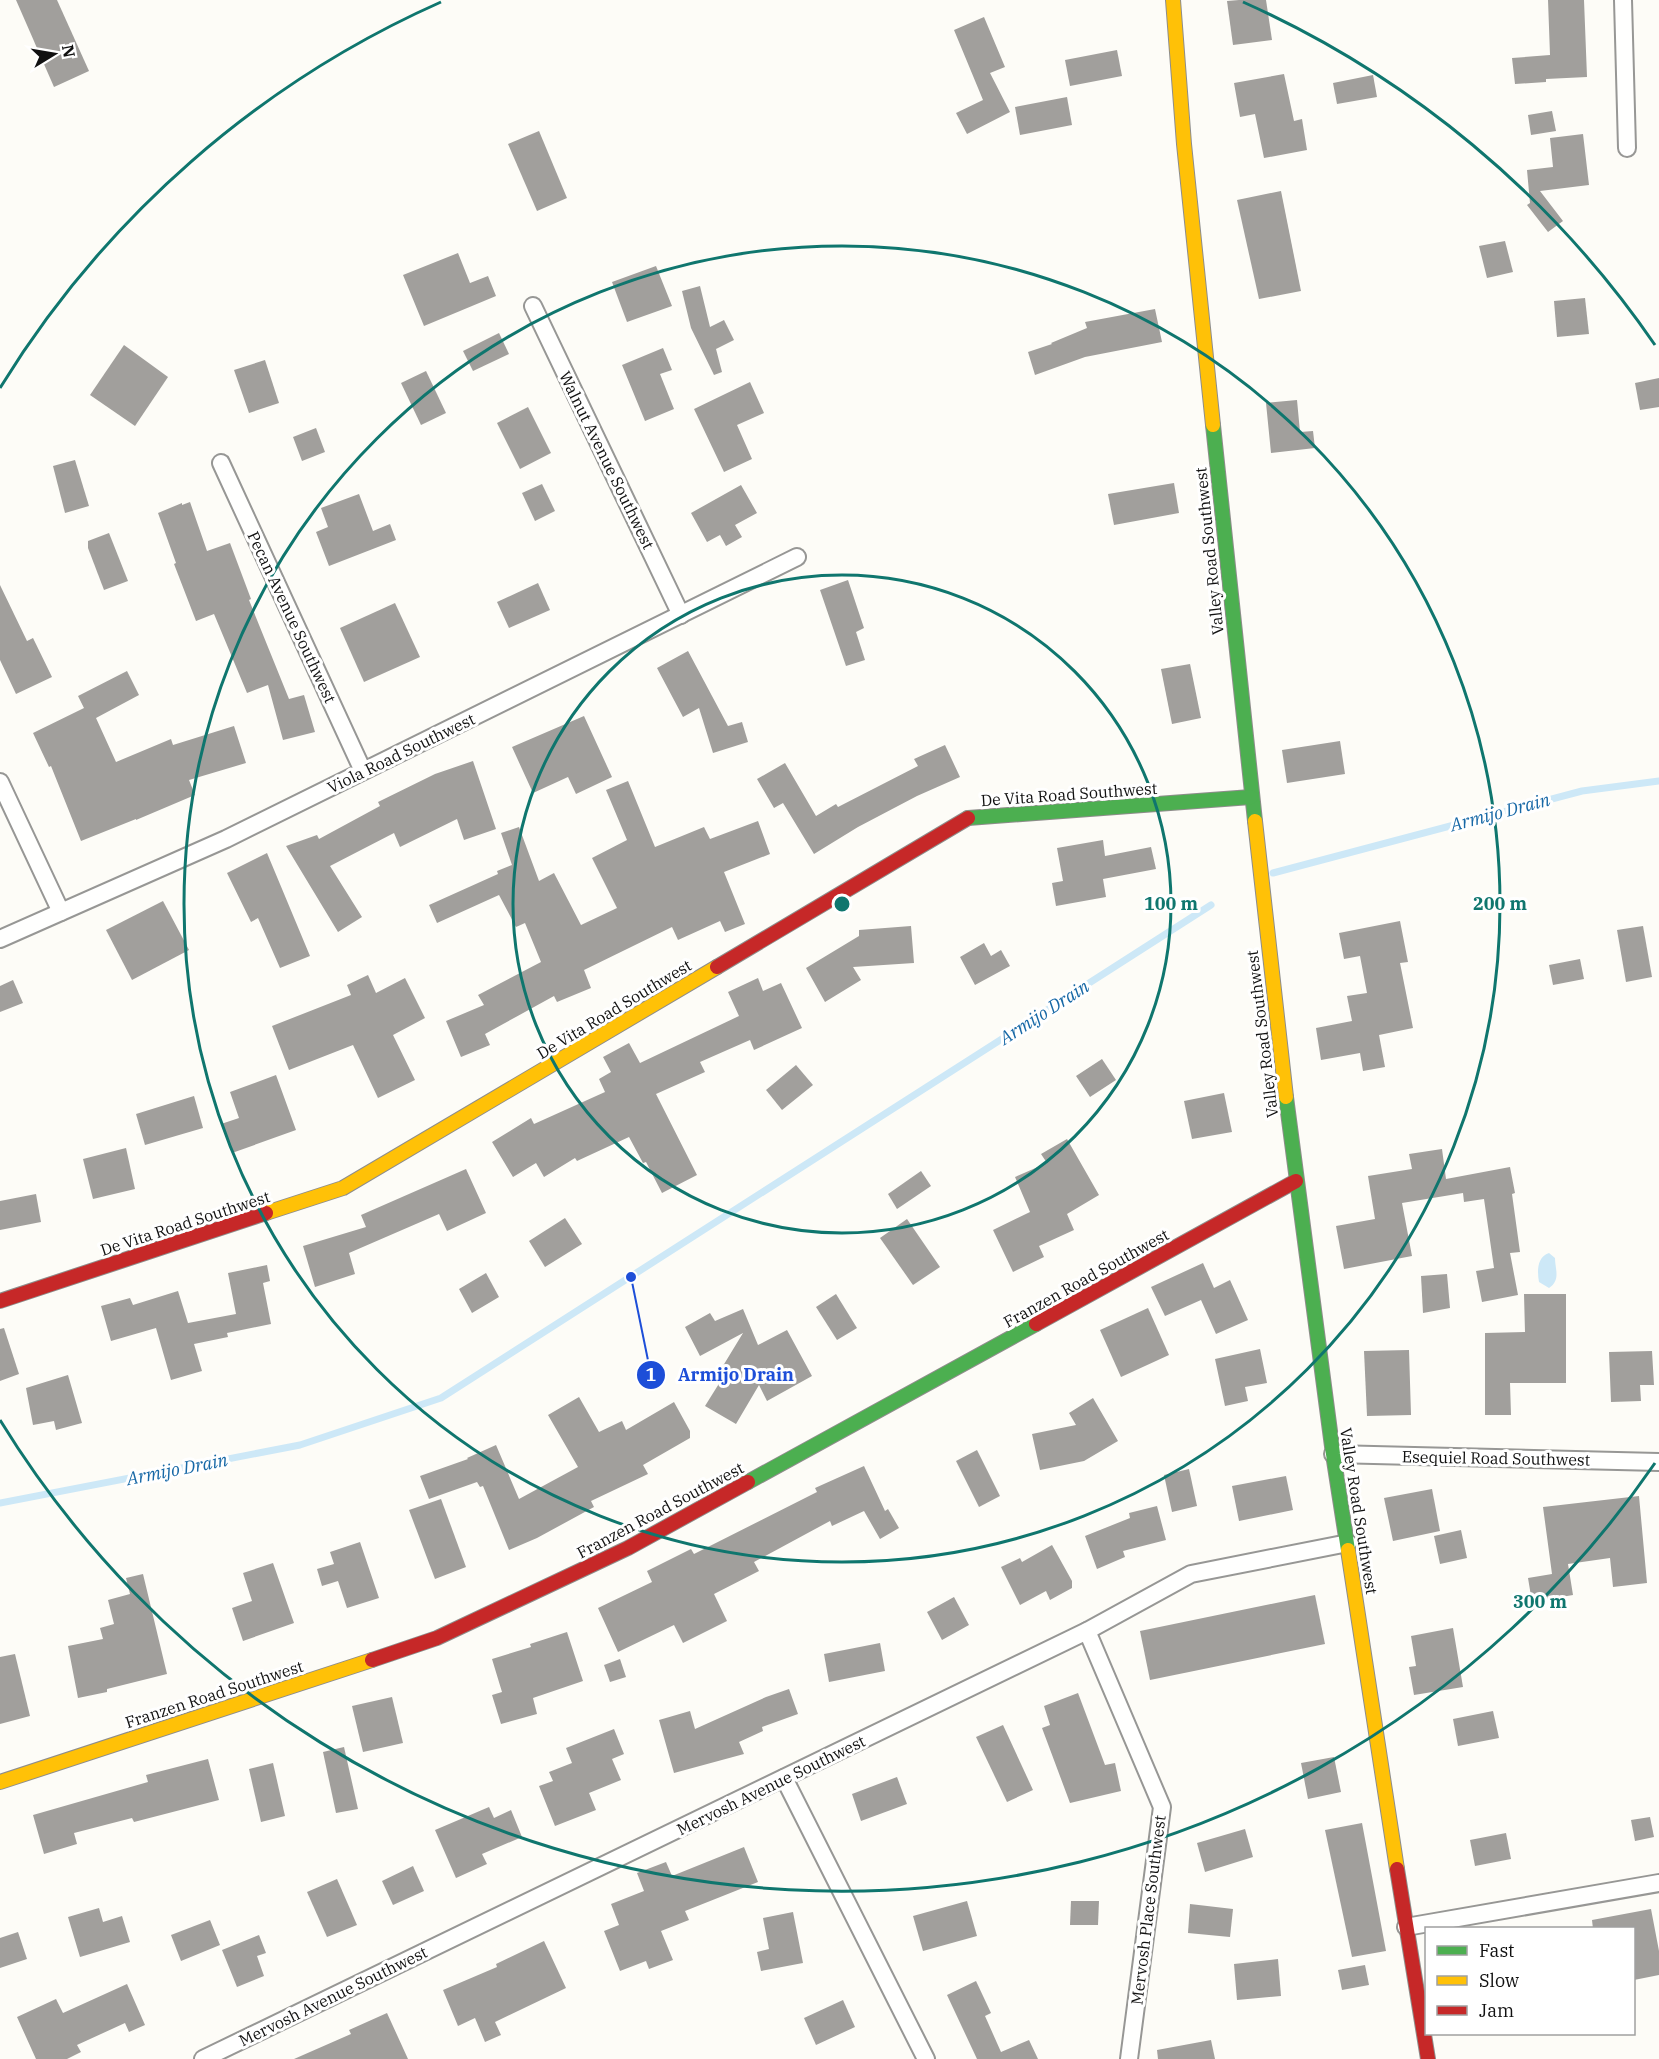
<svg xmlns="http://www.w3.org/2000/svg" width="1659" height="2059" viewBox="0 0 1659 2059" font-family="'IBM Plex Serif',serif">
<style>
.water{fill:#cde8f7}
.lines{fill:none;stroke-linecap:round;stroke-linejoin:round}
.stream{stroke:#cde8f7;stroke-width:7}
.building{fill:#a19f9c}
.street-casing{stroke:#979795;stroke-width:20}
.fast-casing{stroke:#8e8d8b;stroke-width:16}
.slow-casing{stroke:#8e8d8b;stroke-width:16}
.jam-casing{stroke:#8e8d8b;stroke-width:16}
.street{stroke:#fffffe;stroke-width:16}
.fast{stroke:#4caf50;stroke-width:14}
.slow{stroke:#ffc107;stroke-width:14}
.jam{stroke:#c62828;stroke-width:14}
.ring{fill:none;stroke:#0f766e;stroke-width:3}
.labels{text-anchor:middle;dominant-baseline:central;stroke-width:6;stroke-linejoin:round;paint-order:stroke}
.street-label{font-size:16px;fill:#111;stroke:#fff}
.water-label{font-size:18px;font-style:italic;fill:#1768a6;stroke:#fff}
.centre{fill:#0f766e;stroke:#fff;stroke-width:3}
.ring-label{font-size:18px;text-anchor:middle;font-weight:bold;fill:#0f766e;stroke:#fff;stroke-width:6;stroke-linejoin:round;paint-order:stroke}
.leader{fill:none;stroke:#1d4ed8;stroke-width:2}
.callout-dot{fill:#1d4ed8;stroke:#fff;stroke-width:2}
.mark-label{font-size:18px;text-anchor:middle;font-weight:bold;fill:#fff}
.callout-label{font-size:18px;text-anchor:middle;font-weight:bold;fill:#1d4ed8;stroke:#fff;stroke-width:6;stroke-linejoin:round;paint-order:stroke}
</style>
<rect width="100%" height="100%" fill="#fdfcf7"/>
<path class="water" d="M1549 1253 1555 1258C1555 1269 1561 1280 1549 1288L1539 1282C1537 1271 1537 1257 1549 1253Z"/>
<g class="lines">
<g class="stream">
<path d="M1273 873 1582 791 1659 781"/>
<path d="M0 1503 300 1445 441 1398 1211 905"/>
</g>
</g>
<g class="building">
<path d="M16 0H57L89 71 54 87Z"/>
<path d="M1239 0H1266L1272 40 1233 45 1227 1Z"/>
<path d="M1548 0H1584L1587 77 1546 79V82L1515 84 1512 58 1550 55Z"/>
<path d="M984 17 1005 67 990 73 1010 112 967 134 956 113 983 100 954 30Z"/>
<path d="M1117 50 1122 76 1070 86 1065 60Z"/>
<path d="M1284 74 1294 121 1302 119 1307 150 1264 158 1255 114 1240 117 1234 83Z"/>
<path d="M1373 75 1377 97 1337 104 1333 83Z"/>
<path d="M1067 97 1072 125 1020 135 1015 107Z"/>
<path d="M1552 111 1556 131 1531 135 1528 115Z"/>
<path d="M539 131 567 198 537 211 508 144Z"/>
<path d="M1583 134 1589 185 1540 191 1563 221 1548 232 1527 205 1530 203 1527 170 1553 167 1550 138Z"/>
<path d="M1281 191 1301 291 1259 299 1237 200Z"/>
<path d="M1505 241 1513 272 1487 278 1479 246Z"/>
<path d="M458 253 470 283 488 276 496 296 424 326 403 275Z"/>
<path d="M656 266 672 306 627 322 612 282Z"/>
<path d="M700 286 710 327 724 320 734 340 716 349 722 372 714 375 691 328 682 291Z"/>
<path d="M1585 298 1589 334 1557 337 1554 301Z"/>
<path d="M1155 309 1162 342 1085 357 1035 375 1028 352 1052 344 1051 343 1087 328 1085 322Z"/>
<path d="M499 333 509 354 473 371 463 351Z"/>
<path d="M124 345 168 377 135 426 90 395Z"/>
<path d="M663 348 672 370 660 374 674 409 645 421 622 365Z"/>
<path d="M265 360 279 403 249 413 234 370Z"/>
<path d="M426 371 446 413 421 425 401 383Z"/>
<path d="M1659 378V407L1640 410 1635 383Z"/>
<path d="M750 382 764 413 737 425 752 459 724 472 694 409Z"/>
<path d="M1297 400 1300 432 1313 431 1315 448 1271 453 1266 403Z"/>
<path d="M528 407 551 453 520 469 497 423Z"/>
<path d="M316 428 325 452 302 461 293 437Z"/>
<path d="M75 460 89 506 65 513 53 466Z"/>
<path d="M1174 483 1179 513 1114 525 1108 494Z"/>
<path d="M542 484 555 511 535 521 522 493Z"/>
<path d="M741 485 757 513 735 525 742 537 726 546 720 535 707 542 691 513Z"/>
<path d="M359 494 373 531 390 524 396 540 329 566 316 532 328 527 321 508Z"/>
<path d="M190 502 207 551 230 543 251 599 249 600 289 699 304 695 315 732 283 740 268 685 247 693 214 614 196 621 174 564 176 563 158 513 182 503V505Z"/>
<path d="M109 533 128 581 104 590 88 548V541Z"/>
<path d="M848 580 864 628 856 632 865 660 846 666 820 590Z"/>
<path d="M538 583 550 610 509 628 497 602Z"/>
<path d="M0 585 27 641 33 638 52 677 16 694 0 660Z"/>
<path d="M395 603 420 657 364 682 340 628Z"/>
<path d="M688 651 728 726 742 722 748 742 713 753 699 708 683 717 657 668Z"/>
<path d="M1190 664 1201 718 1172 724 1161 669Z"/>
<path d="M127 671 139 695 96 718 116 762 171 739 173 745 234 726 246 763 189 780 195 795 136 820V819L81 841 51 766 49 767 33 733 84 708 78 696Z"/>
<path d="M584 716 612 777 576 794 568 777 533 793 512 747Z"/>
<path d="M1340 741 1345 774 1287 783 1282 750Z"/>
<path d="M945 745 960 777 917 796 858 827 814 854 783 803 774 808 757 779 785 763 816 816 836 804 838 807 918 766 914 759Z"/>
<path d="M473 761 496 829 464 840 457 819 400 847 394 833 330 866 362 917 338 932 286 846 317 835 319 839 380 806 378 802 435 774Z"/>
<path d="M628 781 655 847 704 827 710 839 758 821 770 854 724 872 745 924 725 932 720 921 678 940 672 927 584 970 591 988 557 1002 554 996 485 1034 490 1045 461 1057 446 1021 484 1005 478 995 541 962 525 923 516 927 499 895 437 923 429 905 498 874 497 871 512 865 501 833 519 827 539 881 554 873 581 925 617 908 592 858 627 840 606 790Z"/>
<path d="M1103 840 1105 856 1151 847 1156 869 1103 879 1106 897 1056 906 1052 883 1063 881 1057 848Z"/>
<path d="M267 853 310 956 280 968 258 918 251 922 227 873Z"/>
<path d="M163 901 189 950 132 980 106 930Z"/>
<path d="M1400 921 1408 962 1400 963 1413 1028 1379 1035 1385 1067 1363 1071 1360 1053 1321 1060 1316 1028 1352 1021 1347 996 1367 993 1360 956 1344 959 1339 933Z"/>
<path d="M911 926 914 963 853 967 861 980 825 1002 806 968 859 936V930Z"/>
<path d="M1643 926 1652 977 1626 982 1617 930Z"/>
<path d="M984 943 991 956 1001 950 1010 966 975 985 960 957Z"/>
<path d="M1580 959 1584 979 1553 985 1549 965Z"/>
<path d="M368 975 376 993 405 978 425 1018 393 1035 415 1080 378 1098 353 1045 289 1070 272 1026 351 995 347 985Z"/>
<path d="M758 978 763 991 781 983 802 1028 754 1050 750 1040 700 1062 705 1072 656 1094 697 1175 662 1193 646 1162 643 1163 629 1137 577 1161 575 1158 544 1177 536 1163 513 1177 492 1142 531 1118 534 1124 605 1092 599 1079 611 1072 603 1057 629 1043 640 1063 739 1016 728 992Z"/>
<path d="M13 980 23 1003 0 1012V986Z"/>
<path d="M1102 1059 1116 1080 1090 1097 1076 1076Z"/>
<path d="M796 1065 813 1085 782 1110 766 1090Z"/>
<path d="M276 1075 296 1130 232 1153 221 1124 239 1118 230 1092Z"/>
<path d="M1224 1093 1232 1132 1192 1139 1184 1101Z"/>
<path d="M194 1096 203 1128 145 1145 136 1114Z"/>
<path d="M1067 1139 1099 1195 1067 1214 1074 1230 1039 1246 1044 1257 1013 1272 993 1230 1030 1212 1015 1177 1047 1163 1041 1154Z"/>
<path d="M126 1148 135 1189 93 1199 83 1159Z"/>
<path d="M1442 1149 1446 1179 1510 1167 1515 1193 1512 1194 1520 1252 1510 1253 1518 1295 1482 1302 1476 1271 1494 1268 1484 1199 1464 1202 1463 1193 1402 1203 1412 1256 1344 1269 1336 1226 1375 1219 1368 1176 1412 1169 1409 1154Z"/>
<path d="M466 1169 486 1213 447 1231 439 1214 349 1253 355 1274 315 1287 303 1246 366 1227 361 1215Z"/>
<path d="M921 1171 931 1186 897 1209 888 1194Z"/>
<path d="M36 1194 41 1222 0 1230V1201Z"/>
<path d="M565 1218 582 1244 545 1267 529 1241Z"/>
<path d="M907 1219 940 1267 913 1285 880 1238Z"/>
<path d="M1203 1263 1214 1288 1230 1280 1248 1320 1216 1334 1201 1300 1165 1316 1151 1287Z"/>
<path d="M267 1265 270 1281 263 1283 271 1324 227 1333 228 1337 194 1344 202 1371 171 1380 156 1328 111 1341 101 1306 130 1298 133 1305 178 1291 188 1323 236 1314 228 1273Z"/>
<path d="M486 1273 499 1297 472 1313 459 1289Z"/>
<path d="M1447 1274 1450 1308 1423 1313 1421 1276Z"/>
<path d="M836 1294 857 1328 837 1340 816 1307Z"/>
<path d="M1524 1294H1566V1383H1510L1511 1415H1485V1333L1525 1332Z"/>
<path d="M1148 1308 1169 1355 1121 1377 1100 1330Z"/>
<path d="M743 1309 758 1345 787 1330 812 1376 767 1401 759 1385 736 1424 705 1406 720 1382 715 1379 743 1333 700 1356 685 1327 710 1313 715 1321Z"/>
<path d="M4 1328 19 1374 0 1381V1329Z"/>
<path d="M1260 1349 1267 1383 1245 1387 1248 1401 1225 1406 1215 1359Z"/>
<path d="M1409 1350 1411 1415 1367 1416 1364 1351Z"/>
<path d="M1652 1351 1654 1385H1640L1641 1401 1611 1402 1609 1352Z"/>
<path d="M68 1375 82 1423 56 1430 54 1421 33 1425 26 1388Z"/>
<path d="M579 1397 599 1432 622 1421 626 1430 674 1402 690 1431V1438L643 1465 648 1474 591 1501 594 1507 537 1538 509 1550 483 1486 480 1487 477 1482 429 1499 420 1476 468 1459 467 1458 496 1445 519 1499 578 1467 548 1415Z"/>
<path d="M1093 1398 1118 1441 1084 1461 1040 1470 1032 1434 1076 1425 1069 1413Z"/>
<path d="M977 1450 1000 1496 979 1507 956 1461Z"/>
<path d="M864 1466 885 1511 888 1509 899 1528 880 1539 864 1511 832 1526 830 1521 754 1562 759 1571 714 1594 727 1621 683 1643 674 1625 618 1652 598 1608 652 1582 647 1571 691 1549 694 1554 817 1492 815 1488Z"/>
<path d="M1189 1469 1197 1506 1172 1512 1164 1475Z"/>
<path d="M1286 1476 1293 1510 1239 1521 1232 1486Z"/>
<path d="M1432 1489 1440 1531 1393 1541 1384 1498Z"/>
<path d="M1639 1496 1647 1583 1613 1587 1610 1558 1568 1564 1573 1595 1532 1602 1528 1578 1552 1574 1543 1507Z"/>
<path d="M441 1499 466 1567 435 1579 409 1510Z"/>
<path d="M1157 1506 1166 1540 1123 1551 1125 1557 1097 1569 1085 1536 1130 1518 1129 1513Z"/>
<path d="M1461 1530 1467 1558 1440 1564 1434 1536Z"/>
<path d="M360 1542 379 1598 347 1608 338 1581 322 1586 317 1569 334 1564 330 1552Z"/>
<path d="M1052 1545 1072 1581V1588L1050 1600 1046 1591 1020 1605 1001 1567 1020 1558 1022 1562Z"/>
<path d="M273 1563 294 1623 243 1641 232 1608 252 1601 243 1573Z"/>
<path d="M143 1574 167 1674 107 1689V1692L78 1698 68 1646 103 1639 100 1628 114 1624 108 1600 130 1594 126 1578Z"/>
<path d="M1315 1595 1325 1644 1150 1680 1140 1631Z"/>
<path d="M954 1597 969 1625 942 1640 927 1612Z"/>
<path d="M1453 1628 1463 1687 1414 1695 1409 1667 1416 1666 1411 1636Z"/>
<path d="M567 1632 583 1681 533 1698 537 1714 501 1724 492 1695 502 1692 492 1659 531 1647 530 1644Z"/>
<path d="M880 1643 885 1671 829 1682 824 1654Z"/>
<path d="M15 1654 30 1716 0 1724V1657Z"/>
<path d="M620 1659 626 1677 610 1682 604 1665Z"/>
<path d="M789 1689 798 1714 762 1727 763 1731 739 1742 744 1754 674 1773 659 1720 690 1711 695 1729 766 1697Z"/>
<path d="M1078 1693 1105 1765 1115 1763 1121 1791 1070 1803 1042 1728 1050 1725 1044 1706Z"/>
<path d="M392 1697 403 1743 363 1752 352 1706Z"/>
<path d="M1493 1711 1499 1738 1458 1746 1453 1719Z"/>
<path d="M1003 1725 1033 1790 1007 1802 976 1737Z"/>
<path d="M614 1729 624 1754 612 1759 621 1780 589 1793 596 1810 555 1826 539 1786 553 1781 549 1772 572 1763 566 1748Z"/>
<path d="M344 1747 358 1809 336 1813 323 1752Z"/>
<path d="M1334 1757 1341 1792 1308 1799 1301 1763Z"/>
<path d="M208 1759 219 1800 134 1822 132 1818 74 1833 77 1844 44 1854 33 1815 148 1782 146 1775Z"/>
<path d="M273 1763 285 1816 261 1822 249 1769Z"/>
<path d="M897 1777 907 1804 861 1821 852 1794Z"/>
<path d="M489 1807 494 1818 511 1810 522 1837 482 1854 487 1864 456 1878 435 1830Z"/>
<path d="M1650 1817 1654 1837 1635 1841 1631 1820Z"/>
<path d="M1362 1823 1386 1951 1352 1957 1325 1830Z"/>
<path d="M1245 1829 1253 1857 1205 1872 1197 1843Z"/>
<path d="M1506 1833 1511 1859 1475 1866 1470 1840Z"/>
<path d="M744 1847 758 1882 685 1911 689 1920 661 1931 673 1960 649 1969 646 1961 620 1971 604 1931 619 1925 611 1904 644 1891 637 1873 666 1862 672 1876Z"/>
<path d="M413 1866 424 1891 393 1905 382 1881Z"/>
<path d="M337 1879 357 1925 327 1937 307 1892Z"/>
<path d="M967 1901 977 1936 923 1951 913 1916Z"/>
<path d="M1071 1901H1099L1098 1925H1070Z"/>
<path d="M1190 1904 1233 1909 1230 1937 1188 1933Z"/>
<path d="M99 1908 103 1922 122 1916 130 1942 80 1957 68 1917Z"/>
<path d="M1651 1909 1659 1951V1975L1634 1980V1929H1593L1592 1920Z"/>
<path d="M793 1912 803 1963 761 1971 757 1952 769 1949 763 1918Z"/>
<path d="M210 1920 220 1945 181 1961 171 1935Z"/>
<path d="M18 1932 27 1959 0 1968V1938Z"/>
<path d="M259 1935 266 1953 257 1956 264 1976 237 1987 222 1950Z"/>
<path d="M544 1941 566 1988 495 2022 501 2035 485 2042 475 2018 458 2026 443 1990 497 1967 496 1964Z"/>
<path d="M1278 1959 1281 1996 1237 2000 1234 1964Z"/>
<path d="M1365 1965 1369 1985 1342 1990 1338 1970Z"/>
<path d="M976 1981 991 2013 985 2016 1001 2052 1029 2040 1038 2059H977L947 1995Z"/>
<path d="M127 1984 145 2025 129 2032 125 2023 77 2045 81 2052 67 2059H36L17 2017 56 1999 63 2013Z"/>
<path d="M843 2000 855 2027 816 2045 804 2018Z"/>
<path d="M387 2013 408 2059H294L351 2034 349 2030Z"/>
<path d="M1211 2040 1215 2059H1158L1157 2050Z"/>
</g>
<g class="lines">
<g class="street-casing">
<g id="street">
<path d="M1623 0 1627 148"/>
<path d="M533 306 681 615"/>
<path d="M221 463 363 771"/>
<path d="M0 782 61 912"/>
<path d="M0 939 226 839 797 557"/>
<path d="M1333 1454 1659 1462"/>
<path d="M1087 1631 1162 1807 1129 2059"/>
<path d="M784 1778 926 2059"/>
<path d="M1406 1927 1659 1883"/>
<path d="M203 2059 1087 1631 1191 1574 1348 1543"/>
</g>
</g>
<g class="fast-casing">
<g id="fast">
<path d="M1213 425 1255 821"/>
<path d="M968 818 1251 797"/>
<path d="M1286 1097 1333 1454 1348 1550"/>
<path d="M748 1482 1036 1324"/>
</g>
</g>
<g class="slow-casing">
<g id="slow">
<path d="M1173 0 1184 144 1213 425"/>
<path d="M1255 821 1286 1097"/>
<path d="M266 1213 343 1188 717 967"/>
<path d="M1348 1550 1397 1869"/>
<path d="M0 1782 372 1660"/>
</g>
</g>
<g class="jam-casing">
<g id="jam">
<path d="M717 967 968 818"/>
<path d="M0 1301 266 1213"/>
<path d="M1036 1324 1296 1181"/>
<path d="M372 1660 437 1638 628 1548 748 1482"/>
<path d="M1397 1869 1428 2059"/>
</g>
</g>
<use href="#street" class="street"/>
<use href="#fast" class="fast"/>
<use href="#slow" class="slow"/>
<use href="#jam" class="jam"/>
</g>
<g class="ring">
<circle cx="842" cy="904" r="329"/>
<circle cx="842" cy="904" r="658"/>
<path d="M1655 1463A987 987 0 0 1 0 1420M0 388A987 987 0 0 1 441 2M1243 2A987 987 0 0 1 1655 345"/>
</g>
<g class="labels">
<g class="street-label">
<text transform="translate(607 460) rotate(64)">Walnut Avenue Southwest</text>
<text transform="translate(1209 551) rotate(-96)">Valley Road Southwest</text>
<text transform="translate(292 617) rotate(65)">Pecan Avenue Southwest</text>
<text transform="translate(401 753) rotate(-26)">Viola Road Southwest</text>
<text transform="translate(1069 794) rotate(-4)">De Vita Road Southwest</text>
<text transform="translate(614 1009) rotate(-31)">De Vita Road Southwest</text>
<text transform="translate(1262 1034) rotate(-97)">Valley Road Southwest</text>
<text transform="translate(185 1223) rotate(-18)">De Vita Road Southwest</text>
<text transform="translate(1086 1278) rotate(-29)">Franzen Road Southwest</text>
<text transform="translate(1496 1458) rotate(1)">Esequiel Road Southwest</text>
<text transform="translate(660 1510) rotate(-28)">Franzen Road Southwest</text>
<text transform="translate(1359 1511) rotate(81)">Valley Road Southwest</text>
<text transform="translate(214 1694) rotate(-18)">Franzen Road Southwest</text>
<text transform="translate(771 1785) rotate(-26)">Mervosh Avenue Southwest</text>
<text transform="translate(1148 1910) rotate(-83)">Mervosh Place Southwest</text>
<text transform="translate(333 1996) rotate(-26)">Mervosh Avenue Southwest</text>
</g>
<g class="water-label">
<text transform="translate(1500 812) rotate(-15)">Armijo Drain</text>
<text transform="translate(1044 1012) rotate(-33)">Armijo Drain</text>
<text transform="translate(177 1469) rotate(-11)">Armijo Drain</text>
</g>
</g>
<circle cx="842" cy="904" r="9" class="centre"/>
<g class="ring-label">
<text x="1171" y="910">100 m</text>
<text x="1500" y="910">200 m</text>
<text x="1540" y="1608">300 m</text>
</g>
<path class="leader" d="M631 1277L651 1375"/>
<g class="callout-dot">
<circle cx="631" cy="1277" r="6"/>
<circle cx="651" cy="1375" r="15"/>
</g>
<g class="mark-label">
<text x="651" y="1381">1</text>
</g>
<g class="callout-label">
<text x="736" y="1381">Armijo Drain</text>
</g>
<rect x="1425" y="1927" width="210" height="108" fill="#ffffff" stroke="#a0a0a0" stroke-width="1.5"/>
<rect x="1437" y="1946" width="30" height="9" fill="#4caf50" stroke="#a0a0a0" stroke-width="1.5"/>
<text x="1479" y="1957" font-size="18" fill="#111111">Fast</text>
<rect x="1437" y="1976" width="30" height="9" fill="#ffc107" stroke="#a0a0a0" stroke-width="1.5"/>
<text x="1479" y="1987" font-size="18" fill="#111111">Slow</text>
<rect x="1437" y="2006" width="30" height="9" fill="#c62828" stroke="#a0a0a0" stroke-width="1.5"/>
<text x="1479" y="2017" font-size="18" fill="#111111">Jam</text>
<g transform="translate(54 54) rotate(79)" stroke="#ffffff" stroke-width="4.5" paint-order="stroke">
<path d="M0-4.5L10 22L0 15L-10 22Z" fill="#111111"/>
<text y="-9" font-size="16" font-weight="bold" text-anchor="middle" fill="#111111">N</text>
</g>
</svg>
